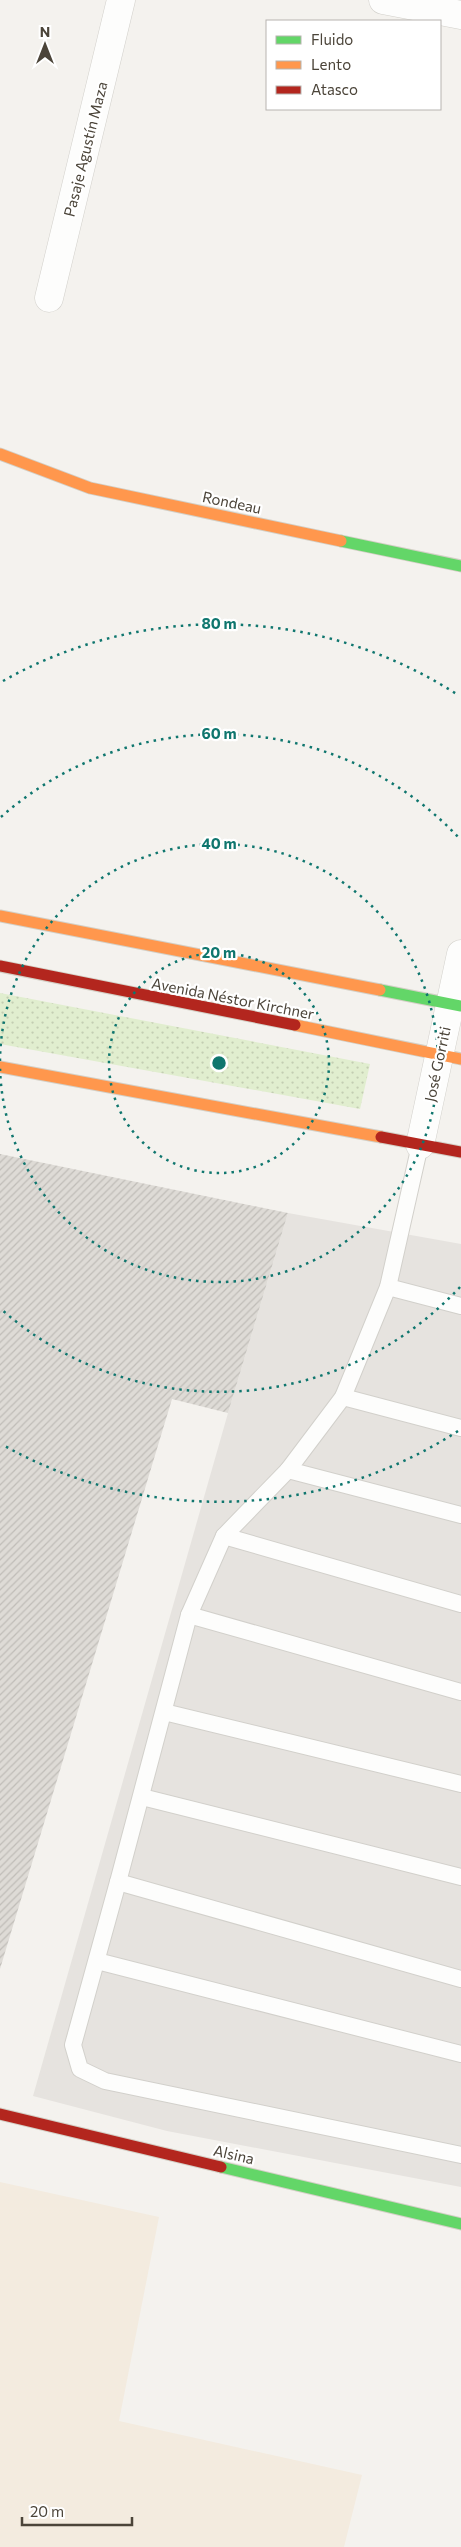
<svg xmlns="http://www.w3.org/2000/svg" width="461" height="2547" viewBox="0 0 461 2547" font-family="Commissioner,sans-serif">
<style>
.commercial{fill:#f3ebdf}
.grass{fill:url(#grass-dots)}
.parking{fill:#e6e3df}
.building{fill:url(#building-hatch)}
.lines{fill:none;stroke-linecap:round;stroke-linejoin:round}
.lane-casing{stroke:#d2d0cb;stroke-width:18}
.street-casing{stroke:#d2d0cb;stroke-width:29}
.fast-casing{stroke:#d3cfc5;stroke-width:13}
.slow-casing{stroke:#d3cfc5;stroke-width:13}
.jam-casing{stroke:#d3cfc5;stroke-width:13}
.lane{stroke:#fdfdfc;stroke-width:16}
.street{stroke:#fdfdfc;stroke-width:28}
.fast{stroke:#63d668;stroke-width:11}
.slow{stroke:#ff974d;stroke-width:11}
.jam{stroke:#b3261e;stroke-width:11}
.ring{fill:none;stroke:#0f766e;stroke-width:2.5;stroke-dasharray:2.5 5}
.labels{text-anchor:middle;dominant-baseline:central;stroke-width:4.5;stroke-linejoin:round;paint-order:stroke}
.street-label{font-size:15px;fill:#4b4439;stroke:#fff}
.centre{fill:#0f766e;stroke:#fff;stroke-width:2.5}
.ring-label{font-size:15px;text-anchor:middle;font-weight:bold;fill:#0f766e;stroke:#fff;stroke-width:4.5;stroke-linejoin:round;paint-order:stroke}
</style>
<defs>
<pattern id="grass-dots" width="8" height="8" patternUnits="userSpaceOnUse" patternTransform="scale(1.25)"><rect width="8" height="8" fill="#e1eecf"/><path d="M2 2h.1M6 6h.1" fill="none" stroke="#c3cdb2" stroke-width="1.8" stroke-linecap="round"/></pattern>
<pattern id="building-hatch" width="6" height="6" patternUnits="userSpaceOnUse" patternTransform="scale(1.25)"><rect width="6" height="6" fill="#dedbd6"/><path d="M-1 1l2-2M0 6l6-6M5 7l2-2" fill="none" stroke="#c0bdb8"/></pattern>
</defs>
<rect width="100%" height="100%" fill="#f4f2ee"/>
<path class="commercial" d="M0 2182 159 2217 119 2421 362 2475 344 2547H0Z"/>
<path class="grass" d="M0 993 370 1064 360 1109 0 1044Z"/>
<path class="parking" d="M288 1213 461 1244V2187L167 2131 33 2096 228 1413Z"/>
<path class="building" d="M0 1154 288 1213 228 1413 172 1399 0 1969Z"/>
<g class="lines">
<g class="lane-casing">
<g id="lane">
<path d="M420 1145 388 1287 343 1397 288 1470 224 1536 189 1615 118 1882 461 1979"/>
<path d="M388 1287 461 1306"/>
<path d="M343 1397 461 1428"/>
<path d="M288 1470 461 1515"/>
<path d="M224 1536 461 1604"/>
<path d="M189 1615 461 1692"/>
<path d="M164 1712 461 1784"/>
<path d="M142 1797 461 1877"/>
<path d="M118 1882 73 2045 80 2069 105 2081 461 2155"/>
<path d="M97 1961 461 2054"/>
</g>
</g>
<g class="street-casing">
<g id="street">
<path d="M383 0 461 15"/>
<path d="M49 298 121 0"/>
<path d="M420 1145 461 954"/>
</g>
</g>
<g class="fast-casing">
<g id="fast">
<path d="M341 541 461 566"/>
<path d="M380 990 461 1006"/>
<path d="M221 2167 461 2224"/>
</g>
</g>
<g class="slow-casing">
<g id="slow">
<path d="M0 454 90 488 341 541"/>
<path d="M0 916 380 990"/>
<path d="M295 1025 461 1059"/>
<path d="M0 1067 381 1137"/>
</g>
</g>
<g class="jam-casing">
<g id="jam">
<path d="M0 966 295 1025"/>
<path d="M381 1137 461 1152"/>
<path d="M0 2114 221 2167"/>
</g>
</g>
<use href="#lane" class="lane"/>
<use href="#street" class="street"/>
<use href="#fast" class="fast"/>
<use href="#slow" class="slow"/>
<use href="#jam" class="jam"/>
</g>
<g class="ring">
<circle cx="219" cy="1063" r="110"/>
<path d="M0 1061A219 219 0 1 1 0 1065"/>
<path d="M460 1287A329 329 0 0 1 1 1309M1 817A329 329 0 0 1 460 839"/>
<path d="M458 1431A439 439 0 0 1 3 1445M3 681A439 439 0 0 1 458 695"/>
</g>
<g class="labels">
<g class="street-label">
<text transform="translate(85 149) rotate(-76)">Pasaje Agustín Maza</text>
<text transform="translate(232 502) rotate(12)">Rondeau</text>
<text transform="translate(233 998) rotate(11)">Avenida Néstor Kirchner</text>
<text transform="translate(437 1064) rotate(-78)">José Gorriti</text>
<text transform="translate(234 2154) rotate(13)">Alsina</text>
</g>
</g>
<circle cx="219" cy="1063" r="8" class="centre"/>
<g class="ring-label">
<text x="219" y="629">80 m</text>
<text x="219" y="739">60 m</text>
<text x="219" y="849">40 m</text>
<text x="219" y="958">20 m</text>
</g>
<rect x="266" y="20" width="175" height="90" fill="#ffffff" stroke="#b7b4b0"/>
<rect x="276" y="36" width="25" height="8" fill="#63d668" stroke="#b7b4b0"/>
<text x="311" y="45" font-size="15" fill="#4b4439">Fluido</text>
<rect x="276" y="61" width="25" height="8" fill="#ff974d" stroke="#b7b4b0"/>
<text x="311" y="70" font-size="15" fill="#4b4439">Lento</text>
<rect x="276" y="86" width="25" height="8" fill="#b3261e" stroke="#b7b4b0"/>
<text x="311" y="95" font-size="15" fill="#4b4439">Atasco</text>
<g transform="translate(45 45)" stroke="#ffffff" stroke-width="4" paint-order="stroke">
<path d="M0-4L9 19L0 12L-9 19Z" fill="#4b4439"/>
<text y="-8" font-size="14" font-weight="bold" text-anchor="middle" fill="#4b4439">N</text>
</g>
<path d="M22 2517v8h110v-8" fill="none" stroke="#4b4439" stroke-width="2.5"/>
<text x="30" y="2517" font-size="15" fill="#4b4439" stroke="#ffffff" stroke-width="4" paint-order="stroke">20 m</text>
</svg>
